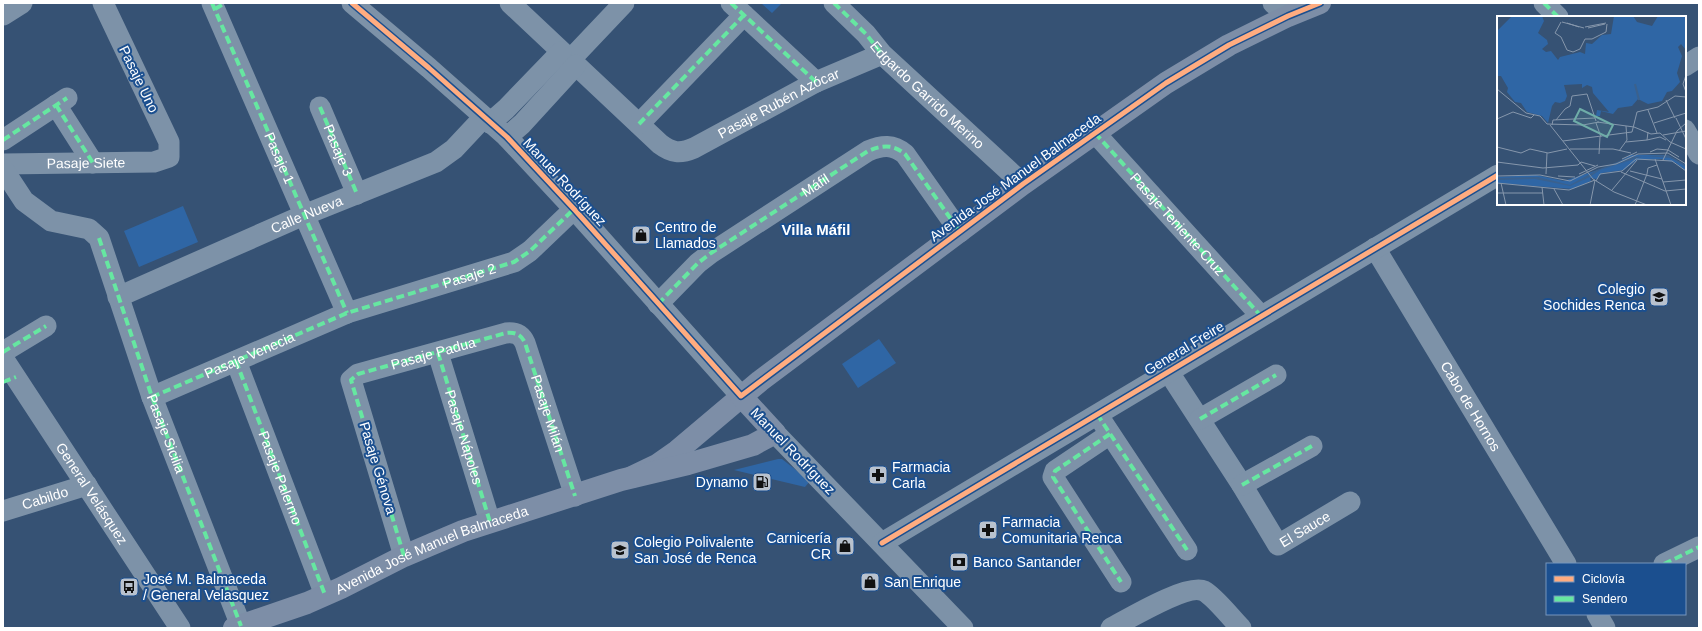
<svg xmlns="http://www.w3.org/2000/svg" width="1702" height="631" viewBox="0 0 1702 631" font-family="Helvetica,sans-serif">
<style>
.green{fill:#2f66a5}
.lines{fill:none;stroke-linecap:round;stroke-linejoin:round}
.minor{stroke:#7d92a8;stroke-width:21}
.major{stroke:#7d8ea7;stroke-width:22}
.quiet{stroke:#66e7a1;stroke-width:4;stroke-dasharray:8 4;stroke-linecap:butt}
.cycleway-casing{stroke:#1b4f8f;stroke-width:8}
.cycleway{stroke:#ffac80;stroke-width:5}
.labels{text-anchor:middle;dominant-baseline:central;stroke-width:4;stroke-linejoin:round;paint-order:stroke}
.street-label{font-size:14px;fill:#fff;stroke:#1b4f8f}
.poi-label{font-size:14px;fill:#fff;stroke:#1b4f8f;text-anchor:start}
.neighbourhood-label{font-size:15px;font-weight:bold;fill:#fff;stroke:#1b4f8f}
.inset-river{fill:none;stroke:#3b618d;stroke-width:2}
.inset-road{fill:none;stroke:#8697ac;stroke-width:1}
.view{fill:#6fada8;fill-opacity:0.15;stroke:#6fada8;stroke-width:2}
.inset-edge{fill:none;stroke:#fff;stroke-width:2}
</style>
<rect width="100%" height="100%" fill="#365274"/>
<g class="green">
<path d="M761 3H782L772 13Z"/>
<path d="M183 206 198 242 139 267 124 231Z"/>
<path d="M879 339 896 363 858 388 842 364Z"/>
<path d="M778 459H782L810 481 805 487 734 470Z"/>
</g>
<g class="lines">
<g class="minor">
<path id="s1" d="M212 3 347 313"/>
<path d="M352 3 429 68 507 137 574 209 741 396"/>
<path id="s2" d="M510 3 660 144C672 153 680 154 694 148L816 82 882 54"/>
<path d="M731 3 816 82"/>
<path id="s3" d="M834 3 866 34 882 54 1023 184"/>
<path d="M1273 3 1288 16"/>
<path d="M1544 3 1558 17"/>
<path d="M3 15 22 3"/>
<path d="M570 60 624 3"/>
<path d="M1685 66 1699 57"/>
<path d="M56 105 93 163"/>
<path id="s4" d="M320 107 357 194"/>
<path d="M490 123 506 109 561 52"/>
<path d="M639 124 744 15"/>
<path d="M1685 130 1699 154"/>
<path d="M1095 133 1261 316"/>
<path d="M507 137 522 124 576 65"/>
<path d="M3 140 67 98"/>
<path id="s5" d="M3 164 154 162 169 157V142L103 3"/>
<path id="s6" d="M3 169 24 201 51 221 89 229 99 238 152 397 241 626"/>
<path id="s7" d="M1375 248 1566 564"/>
<path id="s8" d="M118 297 304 215 436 162 454 149 484 117"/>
<path d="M658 304 698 263 711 253 868 151C882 145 893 144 905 154L960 232"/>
<path d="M3 352 46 326"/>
<path d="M438 353 490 522"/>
<path id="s9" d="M3 358 180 628"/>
<path d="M236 361 325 595"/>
<path id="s10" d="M1168 371 1242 485 1278 545 1350 502"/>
<path id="s11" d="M152 397 347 313 514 262 530 251 574 209"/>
<path d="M1200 419 1276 375"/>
<path d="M1103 423 1187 550"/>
<path d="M775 433 963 628"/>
<path d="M1110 434 1055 471 1053 477 1121 582"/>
<path d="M1242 485 1312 446"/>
<path id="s12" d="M3 511 87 485"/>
<path d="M882 543 1498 175"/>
<path d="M404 556 351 380 358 374 506 333C515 332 521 334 525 343L575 496"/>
<path d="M1664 564 1699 547"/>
<path d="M1597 614 1605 628"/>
<path d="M1111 628C1128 619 1188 583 1204 591 1215 597 1231 618 1241 628"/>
</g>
<g class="major">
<path d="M632 477 657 465 677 451 760 381 1023 184 1166 83 1229 45 1288 16 1320 3"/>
<path id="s13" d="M234 628 307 603 341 588 404 556 463 531 621 480 688 464 753 445 775 433 741 396"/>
</g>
<g class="quiet">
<path d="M212 3 347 313"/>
<path d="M731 3 816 82"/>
<path d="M834 3 866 34 882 54"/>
<path d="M1544 3 1558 17"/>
<path d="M215 9 225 3"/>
<path d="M56 105 93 163"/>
<path d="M320 107 357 194"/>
<path d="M639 124 744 15"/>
<path id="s14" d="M1095 133 1261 316"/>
<path d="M3 140 67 98"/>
<path d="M99 238 152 397 241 626"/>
<path id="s15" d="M658 304 698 263 711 253 868 151C882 145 893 144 905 154L960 232"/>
<path d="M3 352 46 326"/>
<path id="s16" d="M438 353 490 522"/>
<path id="s17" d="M236 361 325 595"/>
<path d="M3 382 16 377"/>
<path d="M152 397 347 313 514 262 530 251 574 209"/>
<path d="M1097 414 1187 550"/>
<path d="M1200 419 1276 375"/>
<path d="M1110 434 1055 471 1053 477 1121 582"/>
<path d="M1242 485 1312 446"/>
<path id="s18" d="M404 556 351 380 358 374 506 333C515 332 521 334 525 343L575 496"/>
<path d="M1664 564 1699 547"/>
</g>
<g class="cycleway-casing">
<g id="cycleway">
<path d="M352 3 429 68 507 137 574 209 741 396 1023 184 1166 83 1229 45 1288 16 1320 3"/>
<path d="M882 543 1498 175"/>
</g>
</g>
<use href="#cycleway" class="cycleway"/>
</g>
<defs>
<g id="shop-square" transform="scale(1)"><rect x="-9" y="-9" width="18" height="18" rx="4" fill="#b9c2ce" stroke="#1b4f8f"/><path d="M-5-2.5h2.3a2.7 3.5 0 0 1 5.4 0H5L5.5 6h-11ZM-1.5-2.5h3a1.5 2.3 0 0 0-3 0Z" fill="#111"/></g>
<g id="school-square" transform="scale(1)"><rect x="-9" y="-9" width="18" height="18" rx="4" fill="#b9c2ce" stroke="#1b4f8f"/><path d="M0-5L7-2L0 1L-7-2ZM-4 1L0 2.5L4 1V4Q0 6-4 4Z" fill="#111"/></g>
<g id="pharmacy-square" transform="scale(1)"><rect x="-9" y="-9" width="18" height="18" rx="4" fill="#b9c2ce" stroke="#1b4f8f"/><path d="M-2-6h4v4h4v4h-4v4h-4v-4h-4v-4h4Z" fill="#111"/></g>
<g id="fuel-square" transform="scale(1)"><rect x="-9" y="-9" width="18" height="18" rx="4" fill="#b9c2ce" stroke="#1b4f8f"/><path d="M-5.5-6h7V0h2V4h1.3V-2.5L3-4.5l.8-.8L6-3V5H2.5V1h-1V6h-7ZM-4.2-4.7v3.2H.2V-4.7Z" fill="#111"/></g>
<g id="bank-square" transform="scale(1)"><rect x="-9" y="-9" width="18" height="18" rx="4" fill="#b9c2ce" stroke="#1b4f8f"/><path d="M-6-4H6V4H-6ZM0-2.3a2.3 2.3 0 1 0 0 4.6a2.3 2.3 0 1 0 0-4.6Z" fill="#111"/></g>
<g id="bus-square" transform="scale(1)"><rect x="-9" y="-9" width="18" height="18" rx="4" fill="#b9c2ce" stroke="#1b4f8f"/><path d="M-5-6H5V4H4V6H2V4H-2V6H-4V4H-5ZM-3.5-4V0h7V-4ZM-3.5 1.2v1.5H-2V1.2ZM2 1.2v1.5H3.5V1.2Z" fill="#111"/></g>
</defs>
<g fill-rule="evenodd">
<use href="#shop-square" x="641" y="235"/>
<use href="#school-square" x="1659" y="297"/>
<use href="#pharmacy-square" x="878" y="475"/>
<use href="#fuel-square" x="762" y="482"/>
<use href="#pharmacy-square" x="988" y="530"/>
<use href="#shop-square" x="845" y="546"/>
<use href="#school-square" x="620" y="550"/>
<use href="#bank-square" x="959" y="562"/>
<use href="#shop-square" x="870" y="582"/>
<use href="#bus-square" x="129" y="587"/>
</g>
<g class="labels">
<g class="street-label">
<text transform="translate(139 79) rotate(64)">Pasaje Uno</text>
<text stroke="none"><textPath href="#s3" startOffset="131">Edgardo Garrido Merino</textPath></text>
<text stroke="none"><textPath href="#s2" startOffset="338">Pasaje Rubén Azócar</textPath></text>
<text stroke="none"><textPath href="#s4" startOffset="47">Pasaje 3</textPath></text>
<text stroke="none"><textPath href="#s1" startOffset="169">Pasaje 1</textPath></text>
<text stroke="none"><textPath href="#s5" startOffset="83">Pasaje Siete</textPath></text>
<text transform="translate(1015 177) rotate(-36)">Avenida José Manuel Balmaceda</text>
<text transform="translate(565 182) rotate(47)">Manuel Rodríguez</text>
<text stroke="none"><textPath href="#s15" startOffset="198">Máfil</textPath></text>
<text stroke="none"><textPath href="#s8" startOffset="206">Calle Nueva</textPath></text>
<text stroke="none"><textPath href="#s14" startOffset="123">Pasaje Teniente Cruz</textPath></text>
<text stroke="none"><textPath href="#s11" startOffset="340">Pasaje 2</textPath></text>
<text transform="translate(1184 348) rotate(-31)">General Freire</text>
<text stroke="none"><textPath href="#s18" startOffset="271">Pasaje Padua</textPath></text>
<text stroke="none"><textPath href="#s11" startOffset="106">Pasaje Venecia</textPath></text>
<text stroke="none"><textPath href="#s7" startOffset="185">Cabo de Hornos</textPath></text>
<text stroke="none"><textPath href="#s18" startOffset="444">Pasaje Milán</textPath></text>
<text stroke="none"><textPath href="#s6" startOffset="331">Pasaje Sicilia</textPath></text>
<text stroke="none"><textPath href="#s16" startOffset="88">Pasaje Nápoles</textPath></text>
<text transform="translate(793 451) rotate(46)">Manuel Rodríguez</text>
<text transform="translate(378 468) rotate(73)">Pasaje Génova</text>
<text stroke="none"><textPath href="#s17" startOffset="125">Pasaje Palermo</textPath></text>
<text stroke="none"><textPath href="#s9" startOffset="162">General Velásquez</textPath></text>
<text stroke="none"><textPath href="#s12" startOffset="44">Cabildo</textPath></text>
<text stroke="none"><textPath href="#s10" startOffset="237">El Sauce</textPath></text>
<text stroke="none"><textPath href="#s13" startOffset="213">Avenida José Manuel Balmaceda</textPath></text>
</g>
<g class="poi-label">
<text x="655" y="227">Centro de<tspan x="655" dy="16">Llamados</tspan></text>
<text x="1645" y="289" text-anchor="end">Colegio<tspan x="1645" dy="16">Sochides Renca</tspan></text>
<text x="892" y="467">Farmacia<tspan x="892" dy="16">Carla</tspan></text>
<text x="748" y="482" text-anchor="end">Dynamo</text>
<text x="1002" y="522">Farmacia<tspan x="1002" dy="16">Comunitaria Renca</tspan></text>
<text x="831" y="538" text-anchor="end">Carnicería<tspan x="831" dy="16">CR</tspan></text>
<text x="634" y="542">Colegio Polivalente<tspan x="634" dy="16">San José de Renca</tspan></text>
<text x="973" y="562">Banco Santander</text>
<text x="143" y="579">José M. Balmaceda<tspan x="143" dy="16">/ General Velasquez</tspan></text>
<text x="884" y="582">San Enrique</text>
</g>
<g class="neighbourhood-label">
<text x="816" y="229">Villa Máfil</text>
</g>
</g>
<g transform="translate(1497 16)">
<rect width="189" height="189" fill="#365274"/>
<path d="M15 0H45L47 5 41 17 50 24 51 28 45 33 49 36 54 35 61 44 63 41 83 36 88 38 89 27 95 28 105 19 114 18 117 0H136L140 6 155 10 161 0H189V34L184 28 181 31 185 40 180 57 183 66 175 75 170 76 165 85 151 88 141 83 135 90 121 92 116 98 104 95 103 100H99L100 94 112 96 96 77 95 71 90 69 85 72V68L67 69 70 80 68 85 63 87 58 86 55 90 51 107 45 100 30 96 24 87 18 86 10 76 11 72 4 60H0V15ZM134 139H167L189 149V155L179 147 165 143 140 144 127 154 105 157 100 163 93 162 94 165 76 173 0 167V161L39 159 67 165 116 149Z" fill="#2f66a5"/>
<path d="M171 139 189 149V151L174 142 147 140 103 154 93 161 73 170 38 163 0 164V162L41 161 73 169 100 154 133 141Z" fill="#3b618d"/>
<path class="inset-river" d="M138 68 142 84"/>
<path class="inset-road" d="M64 6 58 17 64 21 70 34 76 36 83 33 88 23H95L109 16 110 8M65 6 87 12M70 7 82 11M88 11 109 7M91 12 108 8M189 59 186 68 189 76M0 73 29 97 43 100 50 108 86 109 102 106M169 84 178 102M151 94 160 117M179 102 189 123M0 103 16 96 34 102 37 99M59 104 68 93 73 90 75 80 90 78 99 105M100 106 137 111 154 118 163 117 173 126 189 133M99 107 104 121M157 107 189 97M53 109 96 163 117 176 150 189M55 109 56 104 98 102M151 116 150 124 163 121 169 124M166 119 189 115M66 125 135 116 140 96 161 91 178 80 189 81M129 126 150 124M0 131 24 137 33 133 51 137 70 133M73 133H116L134 137M122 135 130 124 129 110M153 136 160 133 171 134 182 141M102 138 103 121M125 143 140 136M158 143 174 189M166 144 180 115 189 107M0 146 46 152 81 149 84 146 98 150M133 155 165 163M124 156 168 175 189 173M49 158 50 137M82 158 101 149M150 158 151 152 160 149M0 160 43 159 73 165 101 151 119 148 141 138 171 137 189 148M61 160 78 161M99 165 103 158 125 155 139 143 175 145 189 155M166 166 189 164M0 167 72 174 98 164M4 167 9 189M45 171 47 189M57 173 66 189M115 174 140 144M0 177H46M93 189 98 164M138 189 150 158"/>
<path class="view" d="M83 93 116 109 110 121 77 105Z"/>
<rect width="189" height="189" class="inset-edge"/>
</g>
<rect width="1702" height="631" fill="none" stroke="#ffffff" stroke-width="8"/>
<rect x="1546" y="563" width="140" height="52" fill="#1b4f8f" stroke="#7695bc"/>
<rect x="1554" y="576" width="20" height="6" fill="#ffac80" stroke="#7695bc"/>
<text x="1582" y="583" font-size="12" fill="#ffffff">Ciclovía</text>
<rect x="1554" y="596" width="20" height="6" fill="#66e7a1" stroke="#7695bc"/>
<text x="1582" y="603" font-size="12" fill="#ffffff">Sendero</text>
</svg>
